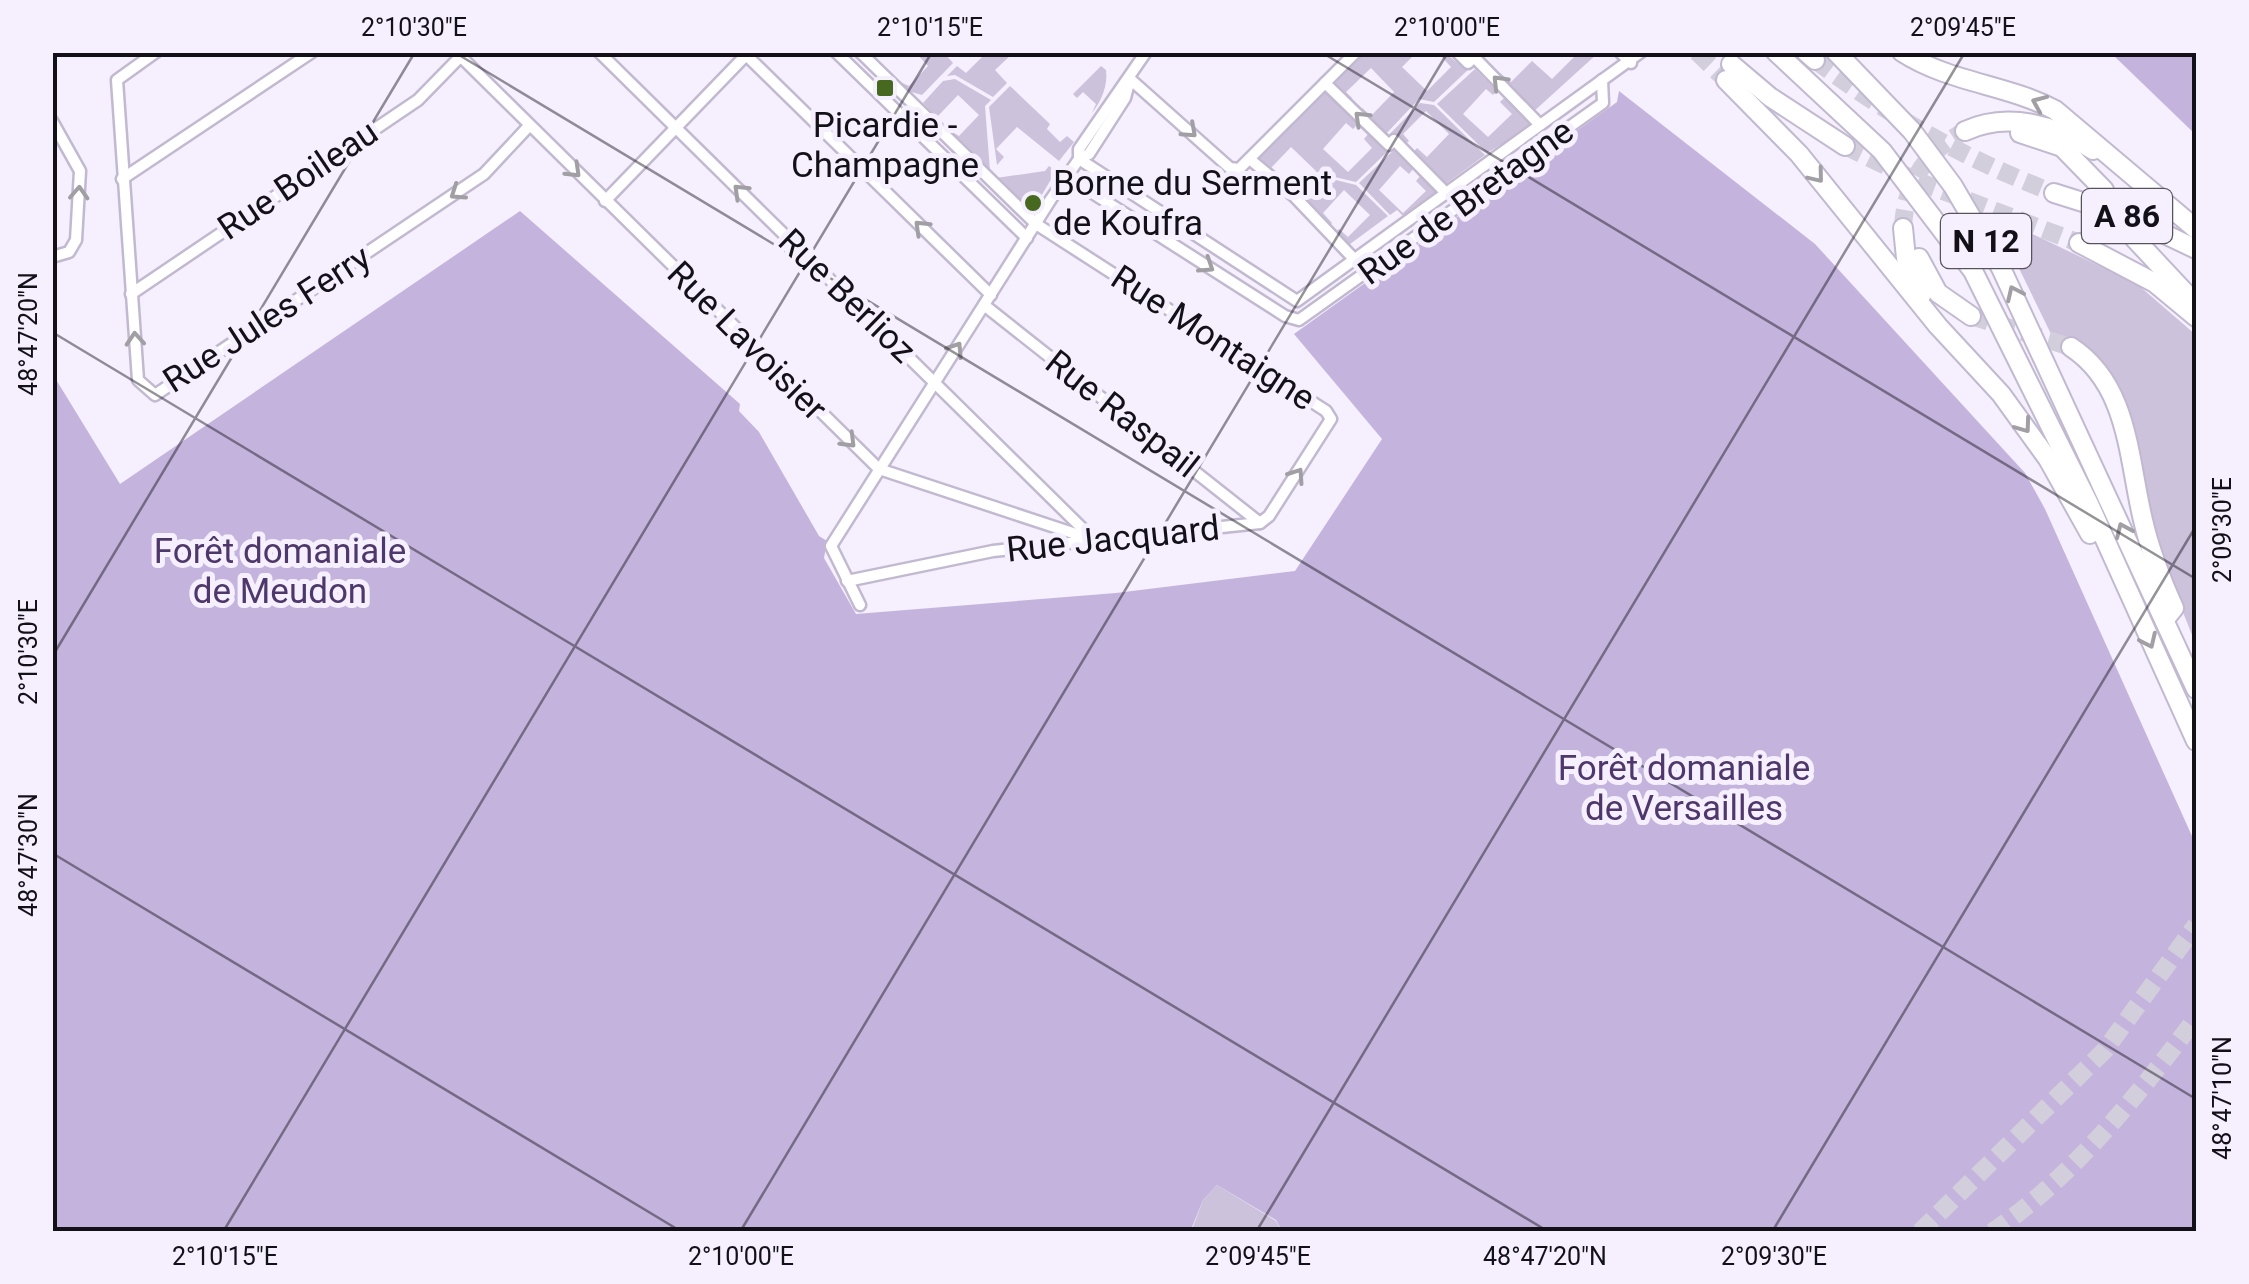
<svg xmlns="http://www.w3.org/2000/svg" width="2249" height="1284" viewBox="0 0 2249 1284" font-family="Roboto,sans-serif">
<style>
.green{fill:#ccc2dc}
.forest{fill:#c4b4dd}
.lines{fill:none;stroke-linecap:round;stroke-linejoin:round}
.highway-tunnel{stroke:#d3cedc;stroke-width:18;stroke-dasharray:18 9;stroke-linecap:butt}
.street-casing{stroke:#c2b9d0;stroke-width:15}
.highway-casing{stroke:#c2b9d0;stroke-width:22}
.street{stroke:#fff;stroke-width:10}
.highway{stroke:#fff;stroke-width:18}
.oneway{stroke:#a19fa3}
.ticks{fill:none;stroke:#131018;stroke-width:2.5;stroke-opacity:0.45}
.poi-dot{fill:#46681f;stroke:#f5effe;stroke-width:4}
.labels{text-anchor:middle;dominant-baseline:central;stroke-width:10;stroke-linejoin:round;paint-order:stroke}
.shield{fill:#f5effe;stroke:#57535d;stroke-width:2.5}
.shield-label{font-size:32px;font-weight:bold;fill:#131018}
.poi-label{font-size:35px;fill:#131018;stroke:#f5effe}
.street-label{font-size:35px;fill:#131018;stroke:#f5effe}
.park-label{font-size:35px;fill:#4e376b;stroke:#f5effe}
.neatline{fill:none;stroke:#131018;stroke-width:4}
.ticks-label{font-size:25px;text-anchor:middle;fill:#131018}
</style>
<rect width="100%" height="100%" fill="#f5effe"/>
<g class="green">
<path d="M916 53H944L953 63 922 95 908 91 898 81 909 86 928 66Z"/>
<path d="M986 53H1013L995 70 1007 83 993 97 955 75 947 76 957 66 966 73Z"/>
<path d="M1360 53H1416L1402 67 1427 91 1451 67 1441 56 1445 53 1464 68 1473 65 1434 102 1419 99 1383 137 1358 112 1362 108 1371 116 1394 92 1371 68 1346 92 1352 98 1347 102 1328 84Z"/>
<path d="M1578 53H1598L1532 113 1497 77 1500 73 1511 82 1532 61 1552 79Z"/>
<path d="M1101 66 1106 70C1108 85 1102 100 1092 113L1096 104 1083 92 1077 98 1073 94Z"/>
<path d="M1475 69 1497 91 1493 95 1486 89 1463 114 1488 137 1512 114 1500 102 1505 97 1533 125 1487 153 1437 104Z"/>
<path d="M955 79 991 100 985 106 990 171 949 130 959 136 979 115 958 95 938 116 945 126 923 103 943 81Z"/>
<path d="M1010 86 1050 124 1047 129 1060 142 1067 136 1074 142 1059 161 1017 127 996 149 1004 157 997 165 989 107Z"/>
<path d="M1323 88 1359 123 1353 129 1346 123 1323 149 1348 172 1372 148 1364 139 1369 133 1388 151 1356 182 1326 175 1301 201 1294 194 1316 171 1291 147 1269 170 1254 161Z"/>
<path d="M1420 103 1434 105 1485 155 1443 186 1411 155 1417 148 1427 157 1449 134 1426 111 1403 134 1409 141 1403 146 1385 139Z"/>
<path d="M1395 149 1414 168 1409 174 1400 166 1379 190 1403 213 1426 191 1416 181 1422 174 1440 193 1405 218 1397 210 1390 215 1359 183Z"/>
<path d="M1049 166 1056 171 1040 198 1022 202 996 178 1045 171Z"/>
<path d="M1328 178 1356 185 1388 216 1346 247 1333 234 1339 229 1348 237 1370 215 1344 190 1323 213 1332 223 1327 228 1303 203Z"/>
<path d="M1993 215 2137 284 2196 335V645L2158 549 2121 395 2097 358 2067 338 2051 334Z"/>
<path d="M1217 1185 1276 1221 1282 1231 1191 1232 1203 1200Z"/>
</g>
<g class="forest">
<path d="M2111 53H2196V135Z"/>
<path d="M1619 91 1815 244 2025 473 2045 509 2196 845V1231H1282L1276 1220 1217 1185 1203 1200 1190 1232 53 1231 52 373 120 484 520 211 740 404 739 411 759 432 819 536 827 541 824 558 856 614 1116 593 1295 571 1382 439 1294 334 1617 102Z"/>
</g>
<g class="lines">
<g class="highway-tunnel">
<path d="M1697 52 1726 80"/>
<path d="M1815 60C1894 119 1963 158 2054 193"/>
<path d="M1845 146 1917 181 2079 243"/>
<path d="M1903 228C1905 183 1925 152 1965 131"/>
<path d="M1971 316 2071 347"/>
<path d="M1920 1232 2105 1050 2196 925"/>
<path d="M1992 1232C2072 1178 2139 1094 2196 1018"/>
</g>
<g class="street-casing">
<g id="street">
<path d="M156 52 117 80 138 380 155 395 484 174 528 127"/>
<path d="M456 52 879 469 1088 538"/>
<path d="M599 52 1090 536"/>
<path d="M743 52 991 295"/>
<path d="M836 52 1027 238"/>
<path d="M1457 52 1468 63 1474 57 1540 125"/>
<path d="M1620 52 1631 63"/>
<path d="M1130 79 1230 168 1239 169 1356 52"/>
<path d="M1325 83 1389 145 1394 140 1446 193"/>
<path d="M52 121 80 171 76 240 69 252 52 257"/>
<path d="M1079 159 1297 301 1641 52"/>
<path d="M1079 159V149L1146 52"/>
<path d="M1252 161 1295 197 1354 259"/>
<path d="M1066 176 1285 316 1299 320 1603 103 1602 80"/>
<path d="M122 179 312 52"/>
<path d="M605 201 749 52"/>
<path d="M131 294 418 100 459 58"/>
<path d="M984 305 1260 523"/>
<path d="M847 581 993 551 1260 523 1269 516 1331 419 1326 411 1036 224 860 52"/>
<path d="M860 605 831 546 1051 199 1079 159 1089 154 1125 98 1130 79"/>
</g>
</g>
<g class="highway-casing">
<g id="highway">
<path d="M1776 52 1882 151 1973 271 2089 504 2196 741"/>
<path d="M1806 52 1815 60"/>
<path d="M1836 52 1912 131 1953 186 2001 268 2196 689"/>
<path d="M1902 52C1950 83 2006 84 2055 110L2196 229"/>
<path d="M1731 64 1770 97 1845 146"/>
<path d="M1726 80 1799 154 1938 326 2001 394 2048 459 2090 534"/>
<path d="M1965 131C2008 111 2055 125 2093 150"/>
<path d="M2020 133 2062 147 2104 190"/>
<path d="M2054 193 2127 216 2196 249"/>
<path d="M1903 228 1906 258 1922 294"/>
<path d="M2134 238 2192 300"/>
<path d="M2079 243 2155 283 2196 317"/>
<path d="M1919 258 1938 293 1971 316"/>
<path d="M2071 347C2129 385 2128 458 2143 520 2150 551 2161 579 2174 608L2165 619"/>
</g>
</g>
<use href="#street" class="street"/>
<use href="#highway" class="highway"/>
</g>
<defs><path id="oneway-chevron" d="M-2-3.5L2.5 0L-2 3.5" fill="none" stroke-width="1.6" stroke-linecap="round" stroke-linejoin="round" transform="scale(2.5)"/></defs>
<g class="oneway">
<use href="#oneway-chevron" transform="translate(1499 82) rotate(-134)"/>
<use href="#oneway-chevron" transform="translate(2039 103) rotate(-157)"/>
<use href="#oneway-chevron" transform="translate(1361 118) rotate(-136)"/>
<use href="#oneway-chevron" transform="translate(1190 131) rotate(42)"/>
<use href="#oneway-chevron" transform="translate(574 171) rotate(44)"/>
<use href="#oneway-chevron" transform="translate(1817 176) rotate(51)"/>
<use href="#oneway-chevron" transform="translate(740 191) rotate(-136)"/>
<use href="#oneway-chevron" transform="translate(79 193) rotate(-87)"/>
<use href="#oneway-chevron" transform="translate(457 193) rotate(146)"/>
<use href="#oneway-chevron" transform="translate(921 227) rotate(-136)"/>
<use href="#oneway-chevron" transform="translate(1207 266) rotate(33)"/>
<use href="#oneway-chevron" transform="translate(2014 293) rotate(-115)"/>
<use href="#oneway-chevron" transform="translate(135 339) rotate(-94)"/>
<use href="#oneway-chevron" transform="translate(956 349) rotate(-57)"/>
<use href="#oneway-chevron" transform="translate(2024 426) rotate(54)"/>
<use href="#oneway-chevron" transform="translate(849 441) rotate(45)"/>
<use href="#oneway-chevron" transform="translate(1297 475) rotate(-56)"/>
<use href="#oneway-chevron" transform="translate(2123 530) rotate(-114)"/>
<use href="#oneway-chevron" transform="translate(2149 641) rotate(65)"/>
</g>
<path class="ticks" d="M454 52 2196 1099M1321 52 2196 579M2188 52 2196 58M52 332 1549 1232M52 657 415 52M52 853 682 1232M223 1232 932 52M740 1232 1448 52M1256 1232 1965 52M1772 1232 2196 526"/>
<g class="poi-dot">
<rect x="875" y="78" width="20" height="20" rx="5"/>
<circle cx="1033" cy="203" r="10"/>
</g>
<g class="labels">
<g class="shield">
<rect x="2082" y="189" width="90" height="54" rx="8"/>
<rect x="1941" y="214" width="90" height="54" rx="8"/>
</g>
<g class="shield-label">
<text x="2127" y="216">A 86</text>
<text x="1986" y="241">N 12</text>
</g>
<g class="poi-label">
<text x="885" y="125">Picardie -<tspan x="885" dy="40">Champagne</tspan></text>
<text x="1053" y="183" text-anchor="start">Borne du Serment<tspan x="1053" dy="40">de Koufra</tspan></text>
</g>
<g class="street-label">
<text transform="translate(298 180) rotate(-34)">Rue Boileau</text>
<text transform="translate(1466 202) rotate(-36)">Rue de Bretagne</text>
<text transform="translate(847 296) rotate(44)">Rue Berlioz</text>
<text transform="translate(267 319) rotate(-33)">Rue Jules Ferry</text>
<text transform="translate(1213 338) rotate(33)">Rue Montaigne</text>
<text transform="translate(747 341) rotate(45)">Rue Lavoisier</text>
<text transform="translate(1122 414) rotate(38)">Rue Raspail</text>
<text transform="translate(1113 539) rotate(-6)">Rue Jacquard</text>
</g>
<g class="park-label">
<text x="280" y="551">Forêt domaniale<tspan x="280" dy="40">de Meudon</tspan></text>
<text x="1684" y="768">Forêt domaniale<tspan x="1684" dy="40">de Versailles</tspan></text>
</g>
</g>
<rect width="2249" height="1284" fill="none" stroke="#f5effe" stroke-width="110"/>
<rect x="55" y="55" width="2139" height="1174" class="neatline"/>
<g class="ticks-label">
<text x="414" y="36">2°10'30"E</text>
<text x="930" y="36">2°10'15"E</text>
<text x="1447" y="36">2°10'00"E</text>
<text x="1963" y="36">2°09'45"E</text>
<text transform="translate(28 334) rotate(-90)" y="9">48°47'20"N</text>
<text transform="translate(2222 530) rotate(-90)" y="9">2°09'30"E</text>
<text transform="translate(28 652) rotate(-90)" y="9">2°10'30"E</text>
<text transform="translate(28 855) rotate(-90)" y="9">48°47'30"N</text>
<text transform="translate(2222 1098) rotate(-90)" y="9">48°47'10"N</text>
<text x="225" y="1265">2°10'15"E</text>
<text x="741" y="1265">2°10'00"E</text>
<text x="1258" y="1265">2°09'45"E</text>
<text x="1545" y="1265">48°47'20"N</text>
<text x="1774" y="1265">2°09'30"E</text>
</g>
</svg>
